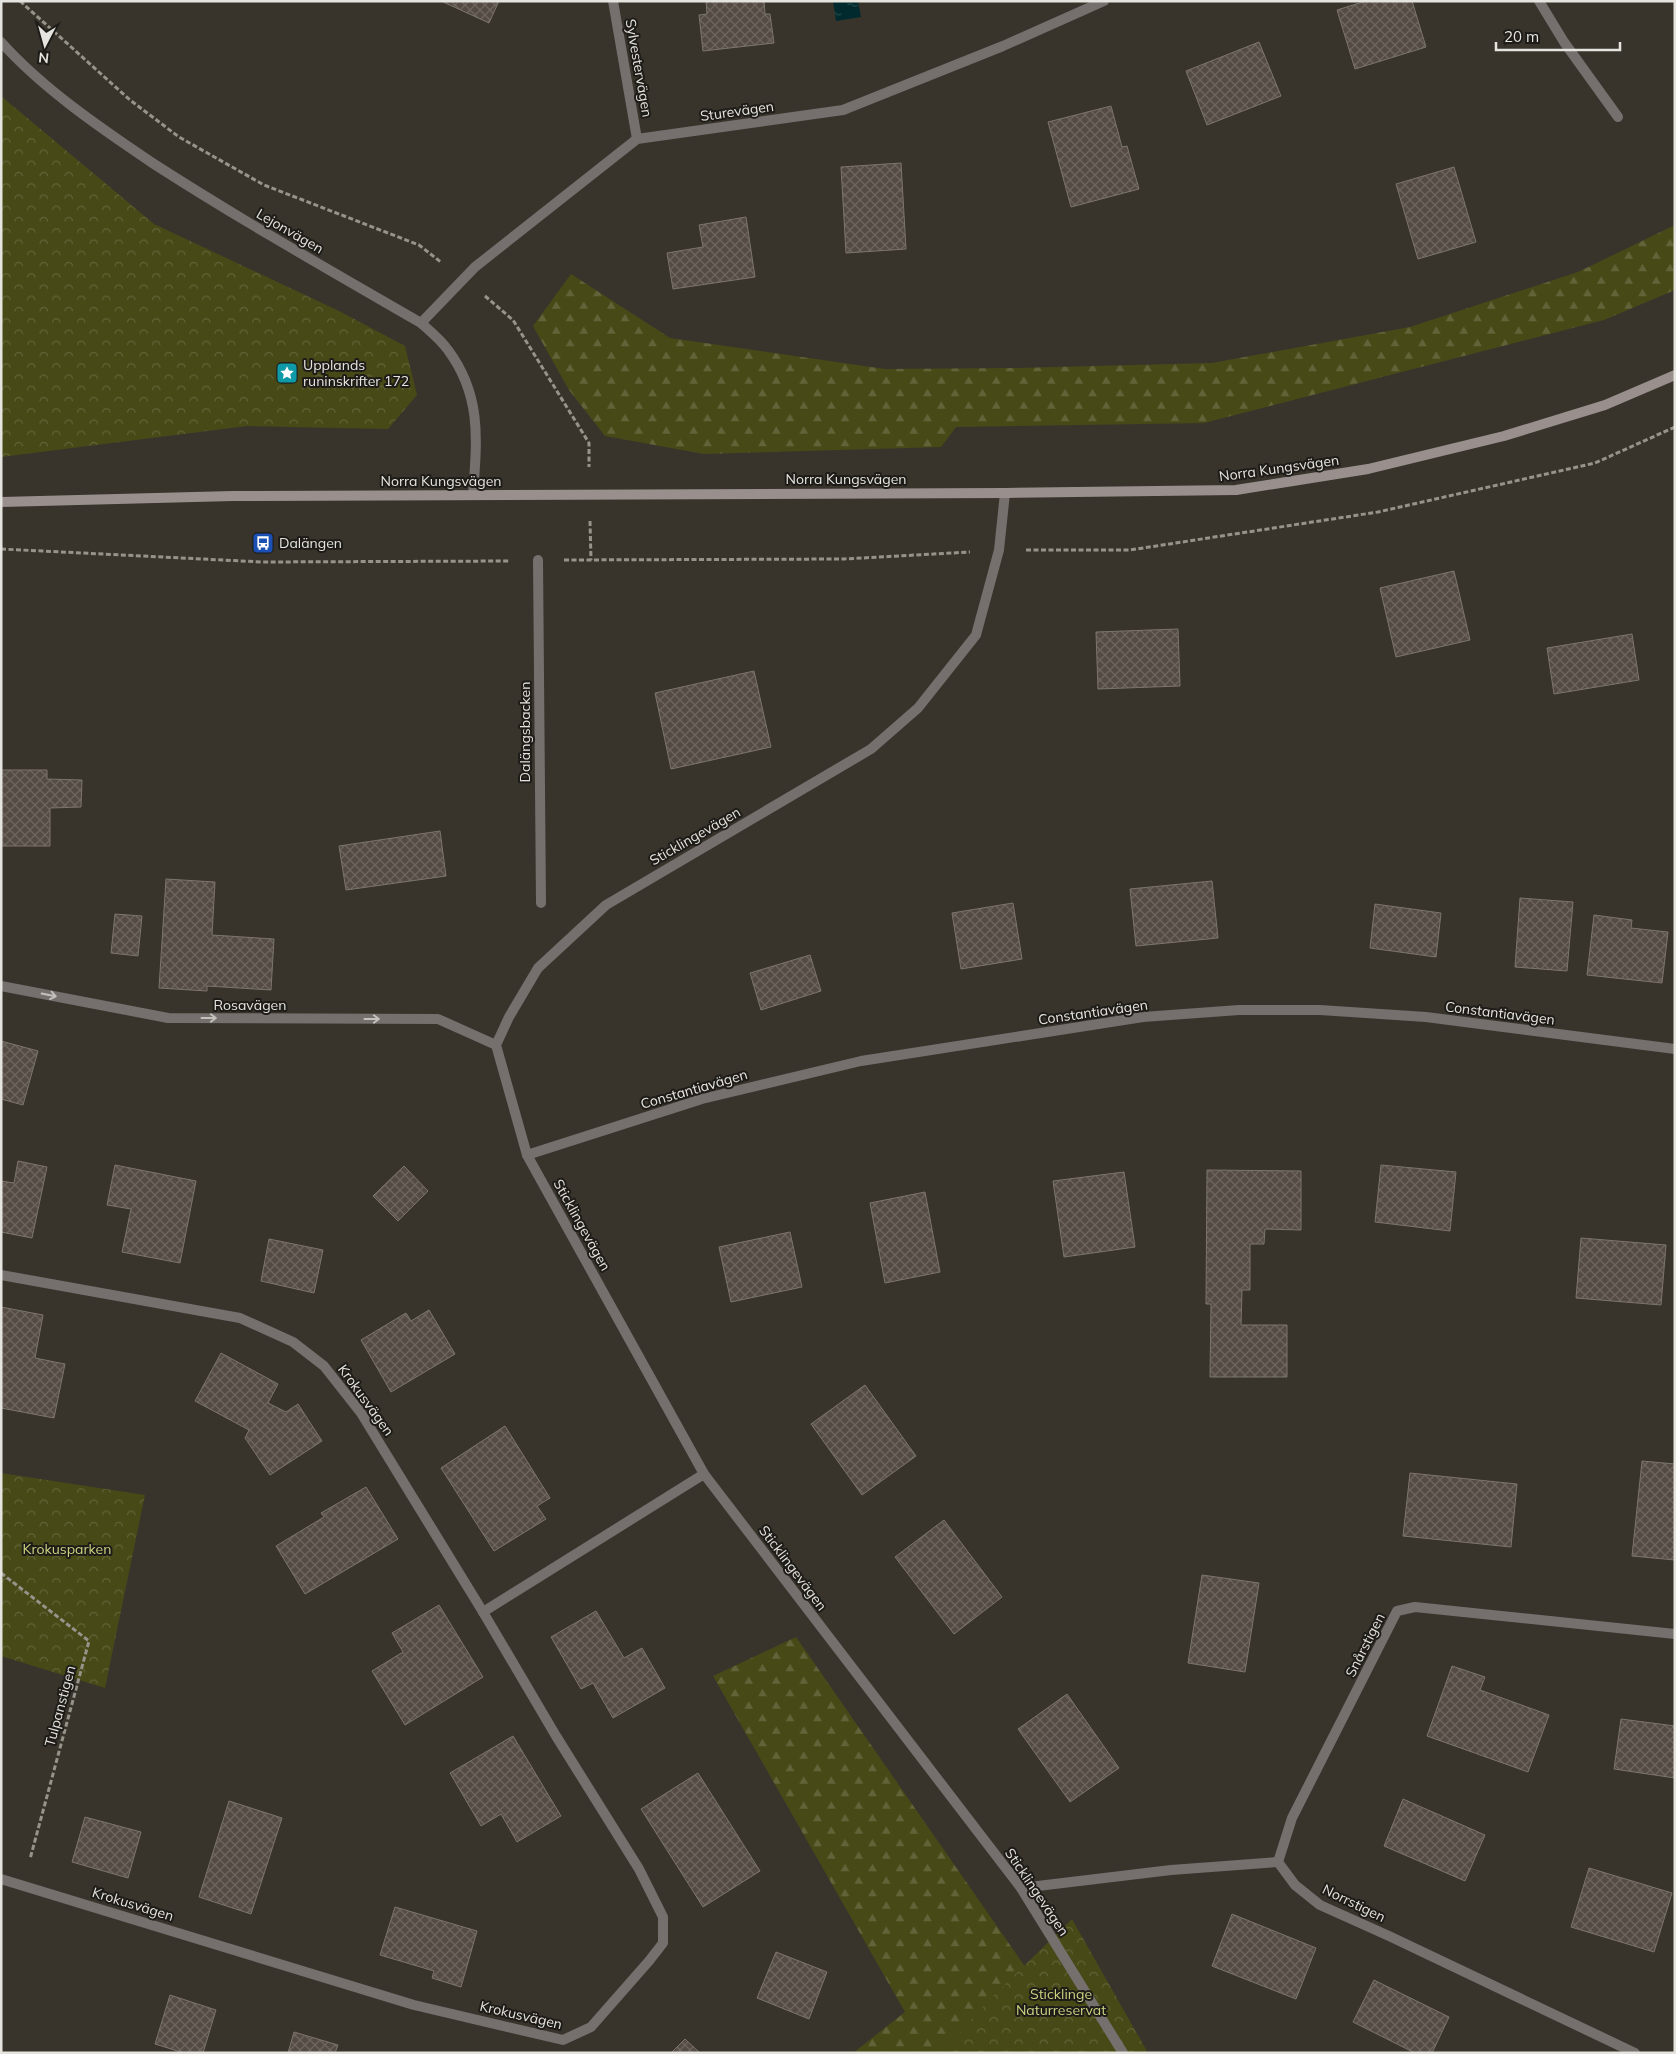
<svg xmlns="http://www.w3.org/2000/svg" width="1676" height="2054" viewBox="0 0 1676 2054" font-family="Mulish,sans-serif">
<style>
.forest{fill:url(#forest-firs)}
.park{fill:url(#park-crowns)}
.water{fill:url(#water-ripples)}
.building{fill:url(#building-cross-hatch);stroke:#7d756d}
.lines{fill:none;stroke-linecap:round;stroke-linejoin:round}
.path{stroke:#96938b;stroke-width:3;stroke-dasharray:5 2.5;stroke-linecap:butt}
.minor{stroke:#756f6e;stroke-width:10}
.tertiary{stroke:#756f6e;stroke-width:10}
.secondary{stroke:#99908d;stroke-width:10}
.oneway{stroke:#c4c1bc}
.labels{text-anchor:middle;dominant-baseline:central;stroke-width:4;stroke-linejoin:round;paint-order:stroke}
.street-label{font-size:14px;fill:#e6e4de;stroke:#1e1c18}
.poi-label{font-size:14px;fill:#e6e4de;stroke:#1e1c18;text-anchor:start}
.park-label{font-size:14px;fill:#cdd281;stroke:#1e1c18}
</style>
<defs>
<pattern id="forest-firs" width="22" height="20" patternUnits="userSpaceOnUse" patternTransform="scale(1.25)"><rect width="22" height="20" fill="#474917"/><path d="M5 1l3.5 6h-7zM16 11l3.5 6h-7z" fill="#626338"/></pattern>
<pattern id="park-crowns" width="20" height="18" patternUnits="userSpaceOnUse" patternTransform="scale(1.25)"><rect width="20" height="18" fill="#474917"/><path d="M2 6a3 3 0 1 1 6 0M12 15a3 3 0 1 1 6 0" fill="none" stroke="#626338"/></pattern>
<pattern id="water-ripples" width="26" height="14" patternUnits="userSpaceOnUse" patternTransform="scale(1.25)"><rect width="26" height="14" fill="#002a2d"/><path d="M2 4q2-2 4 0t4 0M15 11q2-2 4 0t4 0" fill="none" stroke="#25494b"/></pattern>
<pattern id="building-cross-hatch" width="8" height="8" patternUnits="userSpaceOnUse" patternTransform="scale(1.25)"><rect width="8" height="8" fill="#544c44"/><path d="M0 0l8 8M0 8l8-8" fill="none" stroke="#6d665f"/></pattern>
</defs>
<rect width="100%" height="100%" fill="#38342b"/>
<g class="forest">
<path d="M1675 225V290L1604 320 1204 423 956 427 941 447 704 454 605 436 569 390 533 326 571 274 670 338 885 369 1014 368 1212 363 1410 327 1578 272Z"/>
<path d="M796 1637 1085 2053H853L905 2012 713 1676Z"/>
</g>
<g class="park">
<path d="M1 96 154 224 339 311 405 346 417 395 388 429 247 426 1 457Z"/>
<path d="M1 1473 145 1495 105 1688 1 1656Z"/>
<path d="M1072 1919 1148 2053H941L989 2000Z"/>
</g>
<path class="water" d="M833 1H858L861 17 836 21Z"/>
<g class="building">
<path d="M441 1H499L489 23Z"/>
<path d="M706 1H764L765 14H770L774 43 703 51 699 15 707 14Z"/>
<path d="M1366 1H1412L1426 47 1355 69 1337 10Z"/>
<path d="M1259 42 1281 96 1207 125 1186 71Z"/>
<path d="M1111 106 1122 147 1127 146 1139 189 1071 207 1048 122Z"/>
<path d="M901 163 906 249 846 253 841 167Z"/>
<path d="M1454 167 1476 242 1418 259 1396 184Z"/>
<path d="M746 217 755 277 673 289 667 253 703 247 699 225Z"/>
<path d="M1454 571 1470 640 1396 657 1380 588Z"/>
<path d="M1178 629 1180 686 1098 689 1096 632Z"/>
<path d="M1632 634 1639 680 1554 694 1547 648Z"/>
<path d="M754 671 771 747 671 769 655 693Z"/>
<path d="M1 770H47V779L82 780 81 807 50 808V846H1Z"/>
<path d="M440 831 446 876 346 890 339 846Z"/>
<path d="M166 879 215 882 212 935 274 939 271 990 207 986V991L159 988Z"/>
<path d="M1212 881 1218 938 1136 946 1130 889Z"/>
<path d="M1520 898 1573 902 1567 971 1515 967Z"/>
<path d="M1013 903 1022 959 961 969 952 913Z"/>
<path d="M1375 904 1441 913 1436 957 1370 948Z"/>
<path d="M115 914 142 916 138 956 111 953Z"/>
<path d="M1594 915 1632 920 1631 928 1668 932 1662 983 1587 975Z"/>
<path d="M810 955 821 991 761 1010 750 973Z"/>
<path d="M1 1041 38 1051 23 1105 1 1099Z"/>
<path d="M18 1161 47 1167 32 1238 1 1232V1181L14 1183Z"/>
<path d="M115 1165 196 1181 180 1263 122 1252 131 1209 107 1205Z"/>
<path d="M1381 1165 1456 1172 1450 1231 1375 1222Z"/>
<path d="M404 1166 428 1191 398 1221 373 1196Z"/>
<path d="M1207 1170 1301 1171V1230L1265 1229 1264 1244H1250V1290H1242L1241 1325H1287V1377H1210L1211 1304H1206Z"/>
<path d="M1124 1172 1135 1247 1064 1257 1053 1181Z"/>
<path d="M925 1192 940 1272 885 1283 870 1203Z"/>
<path d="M790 1232 802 1287 731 1302 719 1247Z"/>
<path d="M1581 1238 1666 1245 1661 1305 1576 1298Z"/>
<path d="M269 1239 323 1250 314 1293 261 1281Z"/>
<path d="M1 1307 43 1315 35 1358 65 1364 54 1418 1 1408Z"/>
<path d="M429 1310 455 1354 391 1392 361 1340 406 1313 411 1321Z"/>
<path d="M221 1353 278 1384 268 1403 286 1412 298 1404 322 1441 270 1475 245 1438 249 1430 195 1401Z"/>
<path d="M865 1385 916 1456 862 1495 811 1424Z"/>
<path d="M505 1426 550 1498 537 1506 546 1519 494 1551 441 1468Z"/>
<path d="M1642 1461 1675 1464V1560L1632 1556Z"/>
<path d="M1410 1473 1517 1484 1511 1547 1403 1536Z"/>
<path d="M366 1487 398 1539 305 1594 276 1546 324 1517 321 1513Z"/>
<path d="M944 1520 1002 1597 954 1634 895 1557Z"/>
<path d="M1202 1575 1259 1583 1245 1672 1188 1663Z"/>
<path d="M439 1605 483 1677 405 1725 372 1671 403 1652 392 1633Z"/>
<path d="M596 1611 624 1658 642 1648 665 1688 613 1718 593 1683 581 1689 551 1637Z"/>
<path d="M1452 1666 1485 1677 1480 1690 1549 1715 1528 1772 1427 1736Z"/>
<path d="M1067 1694 1119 1768 1070 1802 1018 1729Z"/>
<path d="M1621 1719 1675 1726V1778L1614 1769Z"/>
<path d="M513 1736 561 1816 517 1842 501 1814 481 1826 450 1773Z"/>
<path d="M698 1773 760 1871 703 1907 641 1809Z"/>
<path d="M1403 1799 1485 1835 1465 1881 1384 1846Z"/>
<path d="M229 1801 282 1818 251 1914 199 1897Z"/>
<path d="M85 1817 141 1832 128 1878 72 1862Z"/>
<path d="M1589 1868 1672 1893 1654 1952 1571 1927Z"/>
<path d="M395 1907 477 1931 461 1987 432 1978 434 1971 380 1955Z"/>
<path d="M1232 1914 1316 1948 1296 1999 1212 1966Z"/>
<path d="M776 1952 827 1972 809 2019 757 1998Z"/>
<path d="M1374 1980 1449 2017 1432 2053H1415L1353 2022Z"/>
<path d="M170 1995 216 2010 203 2053H184L155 2044Z"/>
<path d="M294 2032 338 2045 335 2053H288Z"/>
<path d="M685 2039 700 2053H671Z"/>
</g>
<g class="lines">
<g class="path">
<path d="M20 1 130 100 179 137 264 185 419 245 442 263"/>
<path d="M485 296 513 320 589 443V467"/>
<path d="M590 521 591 560"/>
<path d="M1 549 261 562 510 561"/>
<path d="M1026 550H1130L1378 512 1595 463 1675 427"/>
<path d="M564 560 844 559 970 552"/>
<path d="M1 1573 89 1641 30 1859"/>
</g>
<g class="minor">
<path d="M613 1 637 139"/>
<path d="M1539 1 1564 42 1618 117"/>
<path d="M421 323 475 267 637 139 843 110 1003 46 1104 1"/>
<path d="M1005 493 999 550 976 635 918 708 871 749 606 905 538 968 509 1017 496 1045 527 1155 704 1474 1021 1888 1123 2053"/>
<path d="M538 560 541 903"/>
<path d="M1 986 168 1018 438 1019 496 1045"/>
<path d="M527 1155 702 1099 861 1061 1143 1017 1239 1010H1320L1426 1017 1675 1049"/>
<path d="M1 1275 240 1318 293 1342 324 1366 361 1413 483 1612 556 1736 639 1869 663 1917V1943L649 1961 591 2027 563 2040 414 2005 1 1879"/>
<path d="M483 1612 704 1474"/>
<path d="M1278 1862 1292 1818 1397 1611 1415 1607 1675 1634"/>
<path d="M1021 1888 1171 1870 1278 1862 1295 1885 1320 1905 1389 1936 1635 2053"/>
</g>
<path class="tertiary" d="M1 42C43 89 102 129 154 164 241 220 331 271 421 323 430 331 441 340 448 350 482 396 477 440 473 494"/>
<path class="secondary" d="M1 502 233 496 1005 493 1236 490 1368 469 1504 436 1605 405 1675 375"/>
</g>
<defs><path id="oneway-shaft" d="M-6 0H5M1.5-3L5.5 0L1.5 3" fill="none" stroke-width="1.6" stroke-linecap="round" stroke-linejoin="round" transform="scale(1.25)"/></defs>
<g class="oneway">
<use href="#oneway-shaft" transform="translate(49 995) rotate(11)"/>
<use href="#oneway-shaft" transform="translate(209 1018)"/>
<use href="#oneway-shaft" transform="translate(372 1019)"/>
</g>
<defs>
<g id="sight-square" transform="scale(1.125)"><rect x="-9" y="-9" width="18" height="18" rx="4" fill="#0f9aa8" stroke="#1e1c18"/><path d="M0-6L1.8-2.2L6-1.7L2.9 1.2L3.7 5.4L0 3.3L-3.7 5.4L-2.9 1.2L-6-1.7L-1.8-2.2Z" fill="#fff"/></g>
<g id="bus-square" transform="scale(1.125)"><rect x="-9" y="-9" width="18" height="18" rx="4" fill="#1a4fb4" stroke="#1e1c18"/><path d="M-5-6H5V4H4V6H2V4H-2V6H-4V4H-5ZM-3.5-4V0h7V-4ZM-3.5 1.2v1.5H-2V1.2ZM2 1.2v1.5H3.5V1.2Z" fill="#fff"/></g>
</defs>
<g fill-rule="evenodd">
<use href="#sight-square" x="287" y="373"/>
<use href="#bus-square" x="263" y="543"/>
</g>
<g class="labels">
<g class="street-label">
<text transform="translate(639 68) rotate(80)">Sylvestervägen</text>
<text transform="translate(737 111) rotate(-8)">Sturevägen</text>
<text transform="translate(290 231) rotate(30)">Lejonvägen</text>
<text transform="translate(1279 468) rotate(-8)">Norra Kungsvägen</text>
<text x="846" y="479">Norra Kungsvägen</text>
<text x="441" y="481">Norra Kungsvägen</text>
<text transform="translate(525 732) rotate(-90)">Dalängsbacken</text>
<text transform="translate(695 836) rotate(-30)">Sticklingevägen</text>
<text x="250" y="1005">Rosavägen</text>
<text transform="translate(1093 1012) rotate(-8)">Constantiavägen</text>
<text transform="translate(1500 1013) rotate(7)">Constantiavägen</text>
<text transform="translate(694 1089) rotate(-16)">Constantiavägen</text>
<text transform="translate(582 1225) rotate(61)">Sticklingevägen</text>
<text transform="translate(366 1400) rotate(54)">Krokusvägen</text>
<text transform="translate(793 1568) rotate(53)">Sticklingevägen</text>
<text transform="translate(1365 1645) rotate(-63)">Snårstigen</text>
<text transform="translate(60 1706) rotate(-75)">Tulpanstigen</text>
<text transform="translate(1037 1892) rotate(56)">Sticklingevägen</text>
<text transform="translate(1354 1903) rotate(26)">Norrstigen</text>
<text transform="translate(133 1904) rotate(17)">Krokusvägen</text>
<text transform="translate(521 2015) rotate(13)">Krokusvägen</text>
</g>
<g class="poi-label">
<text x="303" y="365">Upplands<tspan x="303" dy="16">runinskrifter 172</tspan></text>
<text x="279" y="543">Dalängen</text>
</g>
<g class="park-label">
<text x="67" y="1549">Krokusparken</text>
<text x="1061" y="1994">Sticklinge<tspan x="1061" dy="16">Naturreservat</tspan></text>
</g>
</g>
<rect width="1676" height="2054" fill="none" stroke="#e6e4de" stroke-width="5"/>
<g transform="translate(45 45) rotate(186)" stroke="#1e1c18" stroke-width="4" paint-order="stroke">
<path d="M0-4L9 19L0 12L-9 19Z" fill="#e6e4de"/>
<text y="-8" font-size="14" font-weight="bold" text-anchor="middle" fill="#e6e4de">N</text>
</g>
<path d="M1496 42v8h124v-8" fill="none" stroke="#e6e4de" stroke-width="2.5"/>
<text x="1504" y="42" font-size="15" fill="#e6e4de" stroke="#1e1c18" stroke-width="4" paint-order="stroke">20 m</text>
</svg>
